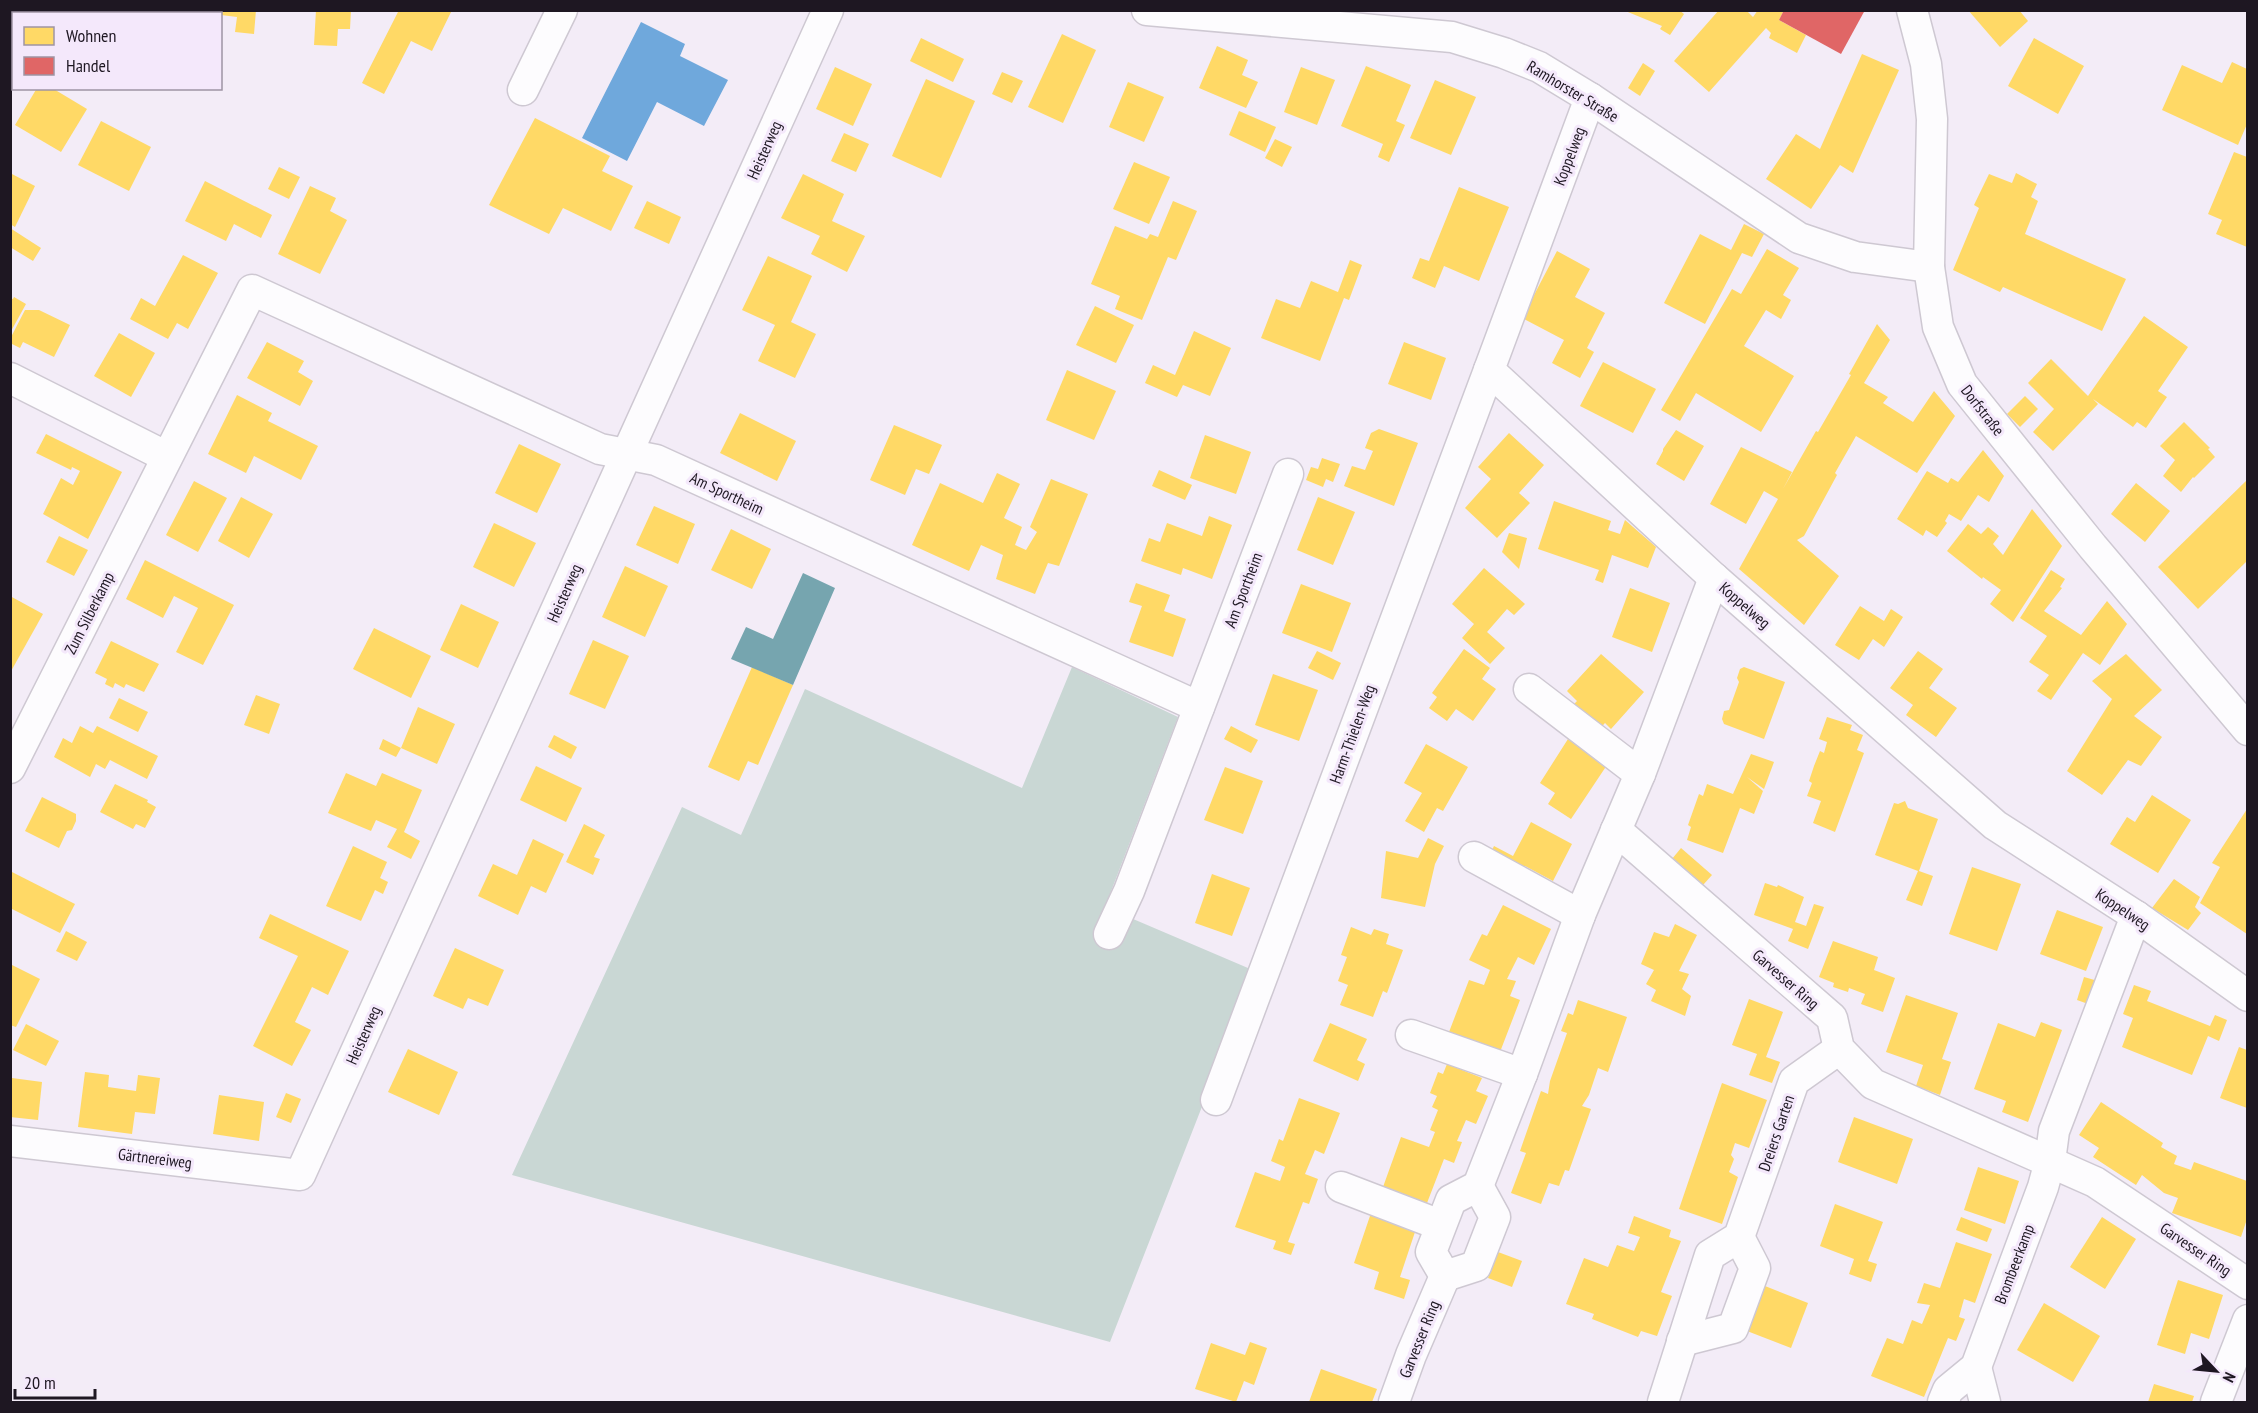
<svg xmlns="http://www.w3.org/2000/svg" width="2258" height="1413" viewBox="0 0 2258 1413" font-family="'PT Sans Narrow',sans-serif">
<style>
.green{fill:#c9d7d4}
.homes{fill:#ffd966}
.shops{fill:#e06666}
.schools{fill:#6fa8dc}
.public{fill:#76a5af}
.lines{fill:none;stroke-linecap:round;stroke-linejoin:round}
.minor-casing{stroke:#cec8d2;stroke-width:33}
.minor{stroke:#fdfcfe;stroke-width:30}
.labels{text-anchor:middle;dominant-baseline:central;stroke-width:6;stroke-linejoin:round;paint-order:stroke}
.street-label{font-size:16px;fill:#1e1722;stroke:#f4e8fb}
</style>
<rect width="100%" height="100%" fill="#f3ecf7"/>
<path class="green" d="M1072 667 1178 717 1105 907 1255 971 1110 1342 512 1175 682 807 741 835 805 689 1022 788Z"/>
<g class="homes">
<path d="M133 10H183V14H132Z"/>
<path d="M221 10H256L254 34 235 32 237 17 221 15Z"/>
<path d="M316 10H351L350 29H338L337 46 314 45Z"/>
<path d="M399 10H452L432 51 411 41 384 94 362 83Z"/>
<path d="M1623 10H1679L1684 14 1670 35 1660 29 1662 26Z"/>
<path d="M1719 10H1746L1753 17 1758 10H1784L1779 20 1806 35 1797 53 1769 38 1771 33 1766 28 1709 92 1674 61Z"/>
<path d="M1968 10H2019L2028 21 2000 47Z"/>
<path d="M1062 34 1096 50 1063 123 1028 107Z"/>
<path d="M921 38 964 59 953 82 910 61Z"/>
<path d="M2034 38 2084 66 2058 114 2008 86Z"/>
<path d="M1217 46 1248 60 1242 75 1258 82 1246 108 1199 88Z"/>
<path d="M1862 54 1899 70 1853 173 1840 165 1811 209 1766 179 1796 134 1820 149Z"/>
<path d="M2232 62 2247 69V124L2238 145 2162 110 2182 65 2222 83Z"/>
<path d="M1643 63 1655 71 1640 96 1628 88Z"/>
<path d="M1366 66 1411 85 1396 121 1405 125 1389 162 1378 157 1383 144 1341 126Z"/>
<path d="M835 67 872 84 853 126 816 109Z"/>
<path d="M1301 67 1335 80 1317 125 1284 112Z"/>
<path d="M1002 72 1023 81 1012 103 992 94Z"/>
<path d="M926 79 975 101 941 178 892 156Z"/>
<path d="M1435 80 1476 97 1451 155 1410 138Z"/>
<path d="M1128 82 1164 97 1144 142 1109 127Z"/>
<path d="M37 88H52L87 109 61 152 15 125Z"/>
<path d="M1239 111 1276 127 1265 152 1229 135Z"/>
<path d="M535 118 610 156 602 171 633 186 611 231 563 208 549 234 489 205Z"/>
<path d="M101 121 151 147 129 191 78 165Z"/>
<path d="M844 133 869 144 856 172 831 161Z"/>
<path d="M1275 139 1292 147 1282 167 1265 158Z"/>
<path d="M2234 152 2247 157V247L2216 234 2222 220 2208 214Z"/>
<path d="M1134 162 1170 177 1149 224 1113 209Z"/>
<path d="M279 167 300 177 289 199 268 189Z"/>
<path d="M10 173 35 186 15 227 10 224Z"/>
<path d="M2016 173 2037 184 2031 197 2038 201 2025 234 2126 279 2102 331 2003 287 2000 292 1953 270 1979 208 1974 205 1989 174 2012 183Z"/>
<path d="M803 174 844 194 832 221 865 236 847 272 811 254 820 236 781 218Z"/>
<path d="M205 181 272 215 261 238 234 224 226 241 185 221Z"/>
<path d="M310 186 336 198 330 211 347 220 320 274 278 254Z"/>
<path d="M1459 187 1509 207 1479 281 1444 266 1435 288 1412 278 1420 258 1429 261Z"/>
<path d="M647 201 681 217 669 244 634 228Z"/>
<path d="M1173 201 1197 211 1176 260 1168 257 1142 320 1115 309 1120 296 1091 284 1115 226 1147 239 1150 234 1158 237Z"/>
<path d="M1744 224 1764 234 1752 257 1742 253 1705 324 1664 303 1700 234 1731 250Z"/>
<path d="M10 228 41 248 33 261 10 247Z"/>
<path d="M1767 249 1799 268 1783 295 1791 300 1781 319 1766 310 1744 346 1794 376 1761 432 1696 393 1680 421 1661 410 1732 289 1741 294Z"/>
<path d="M1557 251 1590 269 1575 297 1605 313 1587 348 1594 352 1580 378 1552 363 1564 340 1522 318Z"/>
<path d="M183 255 218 273 188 329 177 323 168 339 130 319 141 298 155 306Z"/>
<path d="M768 256 812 276 791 322 816 334 795 378 758 361 775 325 742 310Z"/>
<path d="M1350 260 1362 265 1349 300 1344 298 1320 361 1261 338 1276 299 1300 308 1311 281 1338 292Z"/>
<path d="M14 297 26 304 10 333V298L13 299Z"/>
<path d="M1095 306 1134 325 1116 363 1076 345Z"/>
<path d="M25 310H39L70 325 54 357 23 342 20 348 10 343V339Z"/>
<path d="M2144 316 2188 347 2158 391 2167 397 2146 428 2137 422 2133 427 2093 399 2098 404 2053 451 2033 432 2054 409 2028 383 2051 359 2088 396Z"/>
<path d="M1877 324 1890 340 1864 383 1888 397 1883 403 1913 422 1934 391 1955 416 1917 473 1856 436 1835 473 1837 475 1804 536 1797 540 1839 576 1804 625 1739 569 1778 499 1764 491 1746 524 1710 504 1741 447 1792 472 1783 489 1816 431 1818 432 1851 375 1849 374Z"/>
<path d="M1194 331 1231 348 1210 396 1183 385 1177 397 1145 383 1153 365 1175 375Z"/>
<path d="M119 333 155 353 131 397 94 376Z"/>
<path d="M267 342 304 361 298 372 313 381 300 406 247 378Z"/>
<path d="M1404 342 1446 358 1431 400 1388 384Z"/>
<path d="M1603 362 1656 389 1633 433 1580 406Z"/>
<path d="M1067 370 1116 391 1094 440 1046 420Z"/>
<path d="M237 395 272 413 268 421 318 446 301 480 254 456 246 473 208 454Z"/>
<path d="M2025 396 2038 409 2020 427 2007 414Z"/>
<path d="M740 413 796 441 777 481 720 453Z"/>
<path d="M2184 422 2210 448 2208 449 2215 457 2194 478 2193 477 2181 492 2163 476 2175 460 2160 446Z"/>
<path d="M894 425 942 445 929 474 916 469 905 495 870 480Z"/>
<path d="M1379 429 1418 443 1394 506 1344 486 1352 466 1365 470 1373 451 1365 448 1371 433Z"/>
<path d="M1676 430 1704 446 1684 481 1656 464 1663 451V449Z"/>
<path d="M1509 433 1544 465 1519 493 1530 503 1497 538 1465 508 1491 479 1478 467Z"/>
<path d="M46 434 122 472 88 539 43 514 61 478 73 485 80 471 72 467 71 470 36 453Z"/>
<path d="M1205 435 1251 452 1236 494 1190 478Z"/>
<path d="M519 444 561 464 537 513 495 493Z"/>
<path d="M1983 450 2004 476 1989 502 1978 495 1961 521 1949 514 1945 521 1947 523 1937 537 1926 530 1923 536 1897 519 1927 471 1948 483 1951 478 1958 482Z"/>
<path d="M1322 458 1340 464 1333 482 1326 479 1323 487 1306 480 1311 467 1318 469Z"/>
<path d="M1159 470 1192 485 1185 500 1152 486Z"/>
<path d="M997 473 1020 484 1004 518 1022 527 1015 545 1026 550 1037 532 1030 527 1051 479 1088 494 1059 566 1048 563 1035 594 996 579 1003 555 981 545 969 571 912 545 940 483 983 503Z"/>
<path d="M2247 480V561L2198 609 2158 567Z"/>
<path d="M194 481 227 498 198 552 166 535Z"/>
<path d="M2136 483 2170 511 2145 542 2111 514Z"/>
<path d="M241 497 273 514 249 558 218 541Z"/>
<path d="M1318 497 1355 512 1333 565 1297 550Z"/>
<path d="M1554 501 1611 521 1608 530 1620 534 1625 520 1656 547 1648 568 1612 555 1603 583 1595 580 1599 570 1538 549Z"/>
<path d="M654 506 695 524 678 564 636 545Z"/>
<path d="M2032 509 2062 546 2013 622 1990 604 2001 590 1983 577 1982 579 1947 551 1968 524 1981 534 1988 527 1999 536 1993 544 2003 555Z"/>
<path d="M1209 516 1232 525 1212 579 1183 568 1181 575 1141 561 1149 538 1160 542 1167 523 1202 536Z"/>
<path d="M494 523 536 543 514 587 473 567Z"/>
<path d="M731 529 771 549 752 589 711 570Z"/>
<path d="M1509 533 1527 538 1519 569 1502 552Z"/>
<path d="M59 536 88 550 74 576 46 562Z"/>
<path d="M145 560 234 605 203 665 176 652 198 608 174 596 163 618 126 599Z"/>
<path d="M625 566 668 586 645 637 602 617Z"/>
<path d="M1484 568 1525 604 1514 615 1507 609 1487 632 1505 648 1490 664 1462 638 1474 624 1452 604Z"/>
<path d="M2051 570 2065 579 2060 587 2062 588 2044 611 2081 635 2107 601 2127 624 2100 665 2083 653 2051 700 2037 691 2049 675 2029 662 2047 636 2020 618Z"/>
<path d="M1136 583 1170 595 1164 611 1186 619 1173 657 1129 642 1142 606 1129 602Z"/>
<path d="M1301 584 1351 603 1332 652 1282 633Z"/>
<path d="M1630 588 1670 603 1652 652 1612 637Z"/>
<path d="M10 596 43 614 10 673Z"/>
<path d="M461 604 499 622 478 668 440 650Z"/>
<path d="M1860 606 1884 621 1891 609 1903 617 1884 647 1873 639 1859 660 1835 645Z"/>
<path d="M374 628 431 656 411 698 353 669Z"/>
<path d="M593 640 629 656 605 709 569 694Z"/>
<path d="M111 641 159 664 144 692 126 684 124 688 115 683 113 688 105 684 107 679 95 673Z"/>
<path d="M1464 649 1490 668 1482 679 1496 689 1473 721 1456 709 1447 721 1429 708 1437 697 1432 693Z"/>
<path d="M1317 651 1341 663 1333 680 1308 668Z"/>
<path d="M1918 651 1943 669 1929 688 1957 708 1936 737 1906 715 1913 705 1890 688Z"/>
<path d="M1601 654 1644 692 1611 729 1605 723 1593 736 1566 712 1577 701 1567 691Z"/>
<path d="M2126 654 2162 690 2134 716 2162 737 2141 766 2128 760 2102 795 2067 771 2112 699 2092 681Z"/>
<path d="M752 667 793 685 758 765 748 761 739 781 708 767Z"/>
<path d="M1744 667 1785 682 1764 739 1724 724 1722 719 1724 711 1729 710 1739 682 1737 678 1740 669Z"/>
<path d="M1273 674 1318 690 1299 741 1255 725Z"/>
<path d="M256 695 280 704 269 734 244 725Z"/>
<path d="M119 698 148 712 138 732 109 718Z"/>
<path d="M418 707 455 724 437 764 401 748 396 757 379 749 383 739 401 748Z"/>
<path d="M1827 717 1852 725 1850 730 1863 735 1857 750 1864 753 1835 832 1813 823 1821 801 1807 796 1812 783 1809 781 1814 766 1820 751 1824 753 1827 742 1819 739Z"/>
<path d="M80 726 93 733 97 726 158 756 147 779 110 760 105 769 96 764 90 777 54 757 63 738 72 743Z"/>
<path d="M1231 726 1258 740 1251 753 1224 739Z"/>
<path d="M554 735 577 747 571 759 548 747Z"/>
<path d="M1568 739 1607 765 1571 819 1548 804 1555 793 1540 783Z"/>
<path d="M1426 744 1468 767 1443 811 1437 808 1424 832 1405 821 1422 793 1404 783Z"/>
<path d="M1751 754 1774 762 1764 789 1747 777 1763 791 1754 814 1740 808 1723 853 1687 840 1691 827 1688 825 1699 794 1703 796 1707 784 1733 794Z"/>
<path d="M536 766 582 788 566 822 520 800Z"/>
<path d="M1225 767 1263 781 1243 834 1204 820Z"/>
<path d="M346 773 376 786 382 773 422 790 404 832 420 841 411 859 387 847 397 829 376 820 371 831 328 813Z"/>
<path d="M115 784 148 800 147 802 156 807 145 828 136 824 133 829 100 812Z"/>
<path d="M2152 795 2191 820 2158 873 2110 844 2127 817 2135 822Z"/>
<path d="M42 797 76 814V821L72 830 67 831 59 848 25 831Z"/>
<path d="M1905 801 1908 808 1938 819 1919 871 1933 876 1922 906 1906 900 1918 871 1875 855 1894 803 1898 804Z"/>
<path d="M2247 809V934L2200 903 2220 867 2212 863Z"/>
<path d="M1531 822 1572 844 1553 881 1525 866 1521 873 1489 856 1494 846 1513 856Z"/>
<path d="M584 824 605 835 594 857 600 859 593 875 566 862Z"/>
<path d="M1428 838 1444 846 1435 864 1425 907 1381 898 1386 851 1418 858Z"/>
<path d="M533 839 564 854 546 893 531 886 518 915 478 896 493 864 517 875Z"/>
<path d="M353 846 387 862 380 878 388 882 383 894 375 890 361 921 326 906Z"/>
<path d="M1681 848 1712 875 1703 885 1672 859Z"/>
<path d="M1972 867 2021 884 1997 951 1949 934Z"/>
<path d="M10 871 75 904 60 933 10 908Z"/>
<path d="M1212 874 1250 888 1232 936 1195 923Z"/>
<path d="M2174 879 2200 897 2195 907 2201 913 2188 930 2152 908Z"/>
<path d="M1765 883 1777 887 1778 885 1804 897 1795 922 1806 926 1814 904 1824 907 1808 949 1788 941 1793 929 1754 915Z"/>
<path d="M1503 905 1551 929 1534 965 1518 957 1507 979 1516 981 1510 996 1520 1000 1500 1052 1449 1032 1469 980 1484 985 1490 970 1469 960 1482 934 1487 936Z"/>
<path d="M2057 910 2103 927 2086 971 2040 954Z"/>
<path d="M270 914 349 951 328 995 312 987 295 1022 311 1030 292 1066 253 1046 298 956 259 938Z"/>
<path d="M1675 924 1697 935 1679 971 1689 974 1682 989 1691 996 1685 1016 1651 1001 1656 990 1646 984 1654 970 1641 964 1654 932 1669 937Z"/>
<path d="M1351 927 1371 935 1374 929 1389 934 1386 944 1403 950 1387 993 1383 991 1373 1017 1340 1005 1348 985 1338 981 1347 957 1341 955Z"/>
<path d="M66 931 87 942 77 961 56 951Z"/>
<path d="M1833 941 1878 957 1874 970 1895 978 1883 1012 1861 1004 1865 994 1849 988 1848 992 1833 987 1834 983 1819 977Z"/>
<path d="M455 948 504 970 488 1006 468 998 463 1009 433 996Z"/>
<path d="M10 964 40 979 16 1027 10 1025Z"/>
<path d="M2084 977 2098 981 2091 1005 2077 1000Z"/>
<path d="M2134 985 2151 991 2147 1001 2210 1026 2215 1015 2227 1020 2219 1041 2208 1036 2192 1075 2122 1047 2133 1018 2123 1014Z"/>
<path d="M1906 995 1958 1013 1942 1059 1951 1062 1940 1095 1916 1086 1923 1065 1886 1052Z"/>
<path d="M1749 999 1783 1012 1766 1057 1780 1062 1772 1083 1749 1075 1757 1054 1732 1045Z"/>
<path d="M1578 1000 1627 1017 1608 1072 1598 1068 1589 1095 1582 1106 1591 1109 1569 1171 1565 1170 1559 1186 1549 1183 1541 1204 1511 1193 1526 1153 1520 1151 1541 1091 1548 1094 1550 1081 1567 1033 1561 1031 1568 1013 1573 1015Z"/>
<path d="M2041 1022 2062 1030 2028 1122 2002 1112 2006 1101 1974 1089 1998 1023 2035 1037Z"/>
<path d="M1330 1023 1367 1039 1357 1060 1365 1064 1358 1081 1313 1061Z"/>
<path d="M26 1024 59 1041 46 1066 13 1050Z"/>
<path d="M2239 1047 2247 1050V1108L2220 1098Z"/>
<path d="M408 1049 458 1072 439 1115 388 1092Z"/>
<path d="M1447 1064 1482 1078 1476 1091 1488 1096 1476 1124 1466 1120 1457 1141 1462 1142 1454 1163 1444 1159 1427 1203 1383 1187 1401 1137 1429 1147 1435 1132 1430 1130 1438 1110 1432 1107 1437 1096 1430 1093 1438 1072 1443 1074Z"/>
<path d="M85 1072 109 1075 108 1087 136 1091 138 1075 160 1078 155 1114 135 1112 132 1134 78 1127Z"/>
<path d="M12 1078 42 1082 38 1120 10 1117Z"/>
<path d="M1722 1083 1767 1100 1749 1148 1735 1143 1731 1155 1734 1159 1729 1172 1738 1177 1722 1224 1679 1209Z"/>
<path d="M286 1093 301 1099 291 1123 276 1117Z"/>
<path d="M219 1095 264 1102 259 1141 213 1134Z"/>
<path d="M1299 1098 1340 1113 1324 1154 1315 1150 1305 1174 1318 1179 1309 1204 1303 1202 1288 1242 1295 1244 1291 1255 1273 1249 1276 1241 1235 1227 1255 1172 1280 1181 1285 1167 1271 1161 1279 1139 1283 1141Z"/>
<path d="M2101 1102 2163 1143 2161 1147 2177 1156 2174 1164 2191 1170 2194 1162 2247 1181V1219L2241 1237 2172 1213 2178 1198 2164 1193 2142 1175 2136 1185 2093 1157 2099 1148 2079 1135Z"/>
<path d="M1854 1117 1913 1139 1897 1184 1838 1162Z"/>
<path d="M1978 1167 2019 1181 2005 1224 1964 1210Z"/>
<path d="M1835 1204 1883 1222 1868 1261 1877 1264 1871 1282 1849 1274 1854 1259 1820 1246Z"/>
<path d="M1371 1213 1416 1229 1400 1277 1410 1280 1404 1299 1374 1289 1379 1272 1354 1263Z"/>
<path d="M1634 1216 1671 1230 1669 1237 1681 1241 1661 1292 1672 1296 1657 1336 1641 1331 1638 1337 1592 1319 1594 1314 1566 1304 1584 1258 1608 1267 1617 1245 1634 1251 1640 1237 1628 1233Z"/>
<path d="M1961 1217 1992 1229 1987 1242 1956 1230Z"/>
<path d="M2102 1217 2136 1239 2105 1289 2070 1267Z"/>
<path d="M1956 1242 1992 1254 1975 1303 1964 1299 1959 1317 1965 1319 1956 1341 1948 1338 1924 1397 1871 1376 1887 1338 1903 1344 1912 1320 1922 1324 1930 1305 1917 1303 1924 1283 1940 1288Z"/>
<path d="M1498 1252 1522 1261 1512 1287 1488 1278Z"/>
<path d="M2178 1280 2223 1295 2209 1339 2191 1333 2185 1354 2157 1345Z"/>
<path d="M1765 1286 1808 1303 1791 1348 1747 1331Z"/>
<path d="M2044 1303 2100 1336 2073 1382 2017 1350Z"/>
<path d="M1250 1342 1267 1348 1254 1385 1244 1381 1236 1402 1195 1389 1211 1343 1245 1355Z"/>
<path d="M1321 1369 1377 1389 1372 1402H1309Z"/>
<path d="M2154 1384 2194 1396 2192 1402H2148Z"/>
</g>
<path class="shops" d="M1784 10H1865L1841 54 1779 20Z"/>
<path class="schools" d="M641 22 685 44 680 56 728 80 704 126 657 102 627 161 582 138Z"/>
<path class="public" d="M803 573 835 588 793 685 731 659 746 627 773 639Z"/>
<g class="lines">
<g class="minor-casing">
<g id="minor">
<path d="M1147 10 1452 37 1504 53 1539 67 1590 98 1799 238 1855 257 1929 267"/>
<path d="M1912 10 1926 64 1932 119 1929 267 1938 327 1962 384 2093 547 2248 730"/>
<path d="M36 14 38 10"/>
<path d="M10 60 14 54"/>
<path d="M523 90 562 10"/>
<path d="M1590 98 1489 370 1714 578 1995 825 2136 916 2248 996"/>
<path d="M10 378 167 457"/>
<path d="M1529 689 1640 774"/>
<path d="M10 768 252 290 600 449 656 460 1199 707"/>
<path d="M1616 830 1832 1018 1839 1049 1873 1084 2095 1182 2248 1284"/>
<path d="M1474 857 1580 915"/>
<path d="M1109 934 1129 891 1288 474"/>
<path d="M1411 1035 1522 1074"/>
<path d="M1216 1100 1489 370"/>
<path d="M10 1141 300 1175 828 10"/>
<path d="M1341 1187 1440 1225"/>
<path d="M1445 1276 1476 1266 1495 1217 1478 1186"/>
<path d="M1682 1341 1733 1328 1755 1268 1739 1237"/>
<path d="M1976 1367 1985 1402"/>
<path d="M1394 1402 1411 1355 1445 1276 1431 1252 1451 1200 1478 1186 1522 1074 1580 915 1640 774 1714 578"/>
<path d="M1663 1402 1710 1255 1739 1237 1794 1081 1839 1049"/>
<path d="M1943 1402 1948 1390 1976 1367 2043 1187 2050 1161 2054 1131 2136 916"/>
<path d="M2216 1402 2248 1320"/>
</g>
</g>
<use href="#minor" class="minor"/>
</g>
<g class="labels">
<g class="street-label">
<text transform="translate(1573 91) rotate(31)">Ramhorster Straße</text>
<text transform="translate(764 150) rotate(-66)">Heisterweg</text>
<text transform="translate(1569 156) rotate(-69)">Koppelweg</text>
<text transform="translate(1983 410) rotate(52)">Dorfstraße</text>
<text transform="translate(727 493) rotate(25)">Am Sportheim</text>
<text transform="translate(1243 590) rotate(-69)">Am Sportheim</text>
<text transform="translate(564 593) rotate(-66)">Heisterweg</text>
<text transform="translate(1745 605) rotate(41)">Koppelweg</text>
<text transform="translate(89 613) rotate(-63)">Zum Silberkamp</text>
<text transform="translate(1352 734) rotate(-70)">Harm-Thielen-Weg</text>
<text transform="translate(2123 909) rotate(34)">Koppelweg</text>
<text transform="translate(1786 979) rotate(41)">Garvesser Ring</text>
<text transform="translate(363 1035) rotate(-66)">Heisterweg</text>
<text transform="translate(1776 1133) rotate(-71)">Dreiers Garten</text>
<text transform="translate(155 1158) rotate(7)">Gärtnereiweg</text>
<text transform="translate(2196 1249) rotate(34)">Garvesser Ring</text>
<text transform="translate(2014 1264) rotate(-69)">Brombeerkamp</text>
<text transform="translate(1419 1339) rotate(-68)">Garvesser Ring</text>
</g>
</g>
<rect width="2258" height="1413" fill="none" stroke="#1e1722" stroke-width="24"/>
<rect x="12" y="12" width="210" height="78" fill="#f4e8fb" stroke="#9e94a4" stroke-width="1.5"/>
<rect x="24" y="27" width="30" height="18" fill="#ffd966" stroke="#9e94a4" stroke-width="1.5"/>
<text x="66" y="42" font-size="18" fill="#1e1722">Wohnen</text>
<rect x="24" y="57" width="30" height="18" fill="#e06666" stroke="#9e94a4" stroke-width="1.5"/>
<text x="66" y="72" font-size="18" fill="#1e1722">Handel</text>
<g transform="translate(2216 1371) rotate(116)" stroke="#f4e8fb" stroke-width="4.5" paint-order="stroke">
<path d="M0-4.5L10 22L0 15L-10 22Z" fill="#1e1722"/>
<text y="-9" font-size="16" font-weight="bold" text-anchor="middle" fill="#1e1722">N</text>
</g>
<path d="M15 1389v9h80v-9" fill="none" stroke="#1e1722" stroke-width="3"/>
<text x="24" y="1389" font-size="18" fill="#1e1722" stroke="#f4e8fb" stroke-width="4.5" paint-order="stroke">20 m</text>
</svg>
